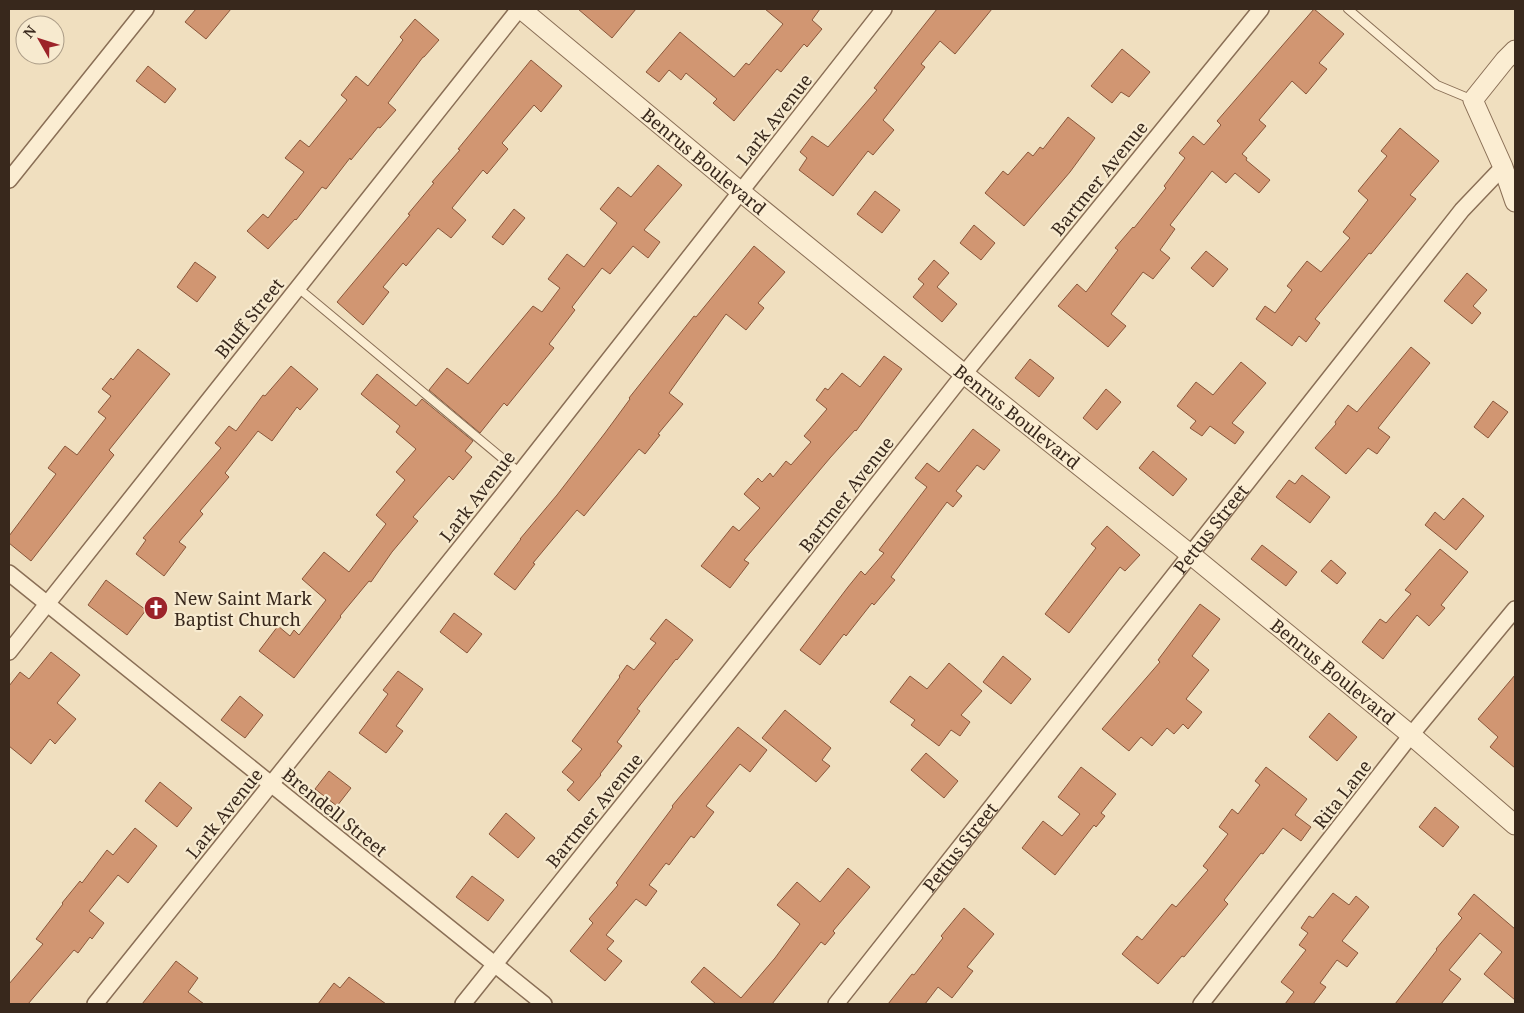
<svg xmlns="http://www.w3.org/2000/svg" width="1524" height="1013" viewBox="0 0 1524 1013" font-family="'Noto Serif',serif">
<style>
.building{fill:#d19672;stroke:#8a573b}
.lines{fill:none;stroke-linecap:round;stroke-linejoin:round}
.service-casing{stroke:#8a6f56;stroke-width:10}
.minor-casing{stroke:#8a6f56;stroke-width:18}
.tertiary-casing{stroke:#8a6f56;stroke-width:21}
.service{stroke:#fbedd2;stroke-width:8}
.minor{stroke:#fbedd2;stroke-width:15}
.tertiary{stroke:#fbedd2;stroke-width:19}
.labels{text-anchor:middle;dominant-baseline:central;stroke-width:4.5;stroke-linejoin:round;paint-order:stroke}
.street-label{font-size:18px;fill:#38281c;stroke:#f7eacf}
.poi-label{font-size:18px;fill:#38281c;stroke:#f7eacf;text-anchor:start}
</style>
<rect width="100%" height="100%" fill="#f0dfbf"/>
<g class="building">
<path d="M196 9H231L206 39 185 22Z"/>
<path d="M578 9H636L612 38Z"/>
<path d="M765 9H820L812 20 822 29 807 47 804 44 781 72 777 69 734 121 713 103 717 99 686 73 681 80 669 70 659 82 646 72 680 32 734 77 746 63 749 65 783 24Z"/>
<path d="M937 9H992L955 54 940 41 921 64 925 67 883 120 894 130 873 155 868 151 833 196 799 170 807 158 800 152 812 136 828 147 877 90 874 88Z"/>
<path d="M1314 9 1344 34 1319 63 1327 69 1306 94 1292 81 1259 120 1266 126 1242 154 1247 158 1246 160 1270 180 1259 193 1235 173 1226 183 1212 171 1170 225 1175 229 1160 250 1170 258 1153 279 1143 272 1111 314 1126 326 1108 347 1058 306 1077 284 1086 292 1118 250 1115 248 1133 227 1134 228 1166 188 1164 186 1185 158 1179 153 1193 136 1204 145 1221 125 1217 121Z"/>
<path d="M415 19 439 40 424 57H423L388 103 396 110 380 128 378 127 351 160 350 158 326 189 322 187 296 220 295 219 268 249 247 231 263 214 268 218 304 172 285 158 300 140 309 147 347 100 341 95 356 76 368 86 403 40 400 37Z"/>
<path d="M1122 49 1150 72 1129 97 1121 92 1112 103 1091 86Z"/>
<path d="M531 60 562 86 541 112 534 105 502 143 508 149 487 174 483 170 452 208 466 220 451 238 438 228 406 266 403 263 383 287 389 292 363 325 337 302 410 215 408 214 434 183 432 182 460 150 458 149Z"/>
<path d="M148 66 176 89 165 103 136 81Z"/>
<path d="M1068 117 1095 138 1070 172 1024 226 985 193 1003 171 1008 175 1028 152 1033 156 1040 147 1043 149Z"/>
<path d="M1400 128 1439 161 1410 195 1416 199 1371 254 1369 253 1315 319 1320 323 1306 342 1299 336 1292 346 1256 319 1265 306 1275 313 1292 290 1287 286 1307 261 1321 272 1350 238 1343 232 1368 200 1358 191 1387 156 1381 151Z"/>
<path d="M658 165 682 185 644 230 660 242 648 258 633 246 610 274 602 268 572 307 575 310 549 344 554 348 507 406 504 403 480 433 429 390 447 368 468 384 533 306 542 312 560 288 548 279 567 254 584 267 617 223 600 209 618 187 631 197Z"/>
<path d="M875 191 900 210 882 233 857 214Z"/>
<path d="M514 209 525 218 503 245 492 237Z"/>
<path d="M974 225 995 243 981 260 960 243Z"/>
<path d="M754 246 785 272 758 303 764 308 746 330 726 314 669 393 683 404 658 434 660 435 645 454 639 449 584 516 577 510 533 563 535 564 515 590 494 574 521 539H520L557 495 605 433 630 399 629 398 694 316 696 317Z"/>
<path d="M1206 251 1228 269 1213 287 1191 268Z"/>
<path d="M934 260 949 273 937 287 957 304 942 322 913 297 924 284 918 279Z"/>
<path d="M195 262 216 277 197 302 177 287Z"/>
<path d="M1467 273 1487 290 1473 306 1481 313 1472 324 1444 301Z"/>
<path d="M1411 347 1430 363 1378 428 1390 437 1377 454 1368 448 1346 474 1315 448 1336 424 1335 422 1348 405 1357 412Z"/>
<path d="M138 349 170 374 109 450 114 455 31 561 9 543V536L56 474 48 468 65 446 77 455 106 418 98 412 111 396 102 389 111 378 113 380Z"/>
<path d="M884 356 902 369 856 431 855 430 830 458 744 560 749 563 730 588 701 566 733 526 739 531 760 508 744 494 758 478 762 482 770 473 773 477 786 461 791 465 811 442 804 436 827 409 816 400 825 388 828 390 842 373 860 387Z"/>
<path d="M1030 359 1054 378 1039 397 1015 378Z"/>
<path d="M1241 362 1266 383 1232 423 1244 432 1235 444 1210 426 1202 436 1190 428 1196 421 1177 406 1196 382 1213 395Z"/>
<path d="M291 366 318 389 300 410 297 407 272 441 258 431 225 473 229 477 200 511 203 514 179 542 186 547 164 576 136 554 146 540 143 538 221 448 215 443 229 426 236 431 263 395 265 396Z"/>
<path d="M377 374 416 406 422 399 473 441 465 451 472 457 453 480 449 476 413 517 418 521 392 552 371 582 369 581 340 616 341 617 294 678 259 651 278 626 290 636 294 630 299 635 326 600 302 579 324 552 349 572 386 524 376 515 405 480 396 472 416 449 396 432 400 426 361 394Z"/>
<path d="M1106 389 1121 402 1097 430 1083 418Z"/>
<path d="M1493 401 1508 412 1488 438 1474 427Z"/>
<path d="M973 429 1000 450 984 470 977 465 956 491 962 496 953 507 947 502 891 577 895 580 874 605 872 603 846 636 844 634 820 665 800 650 848 587 861 571 865 575 884 553 879 550 927 487 915 478 927 463 939 472Z"/>
<path d="M1153 451 1187 479 1173 496 1139 468Z"/>
<path d="M1302 475 1330 497 1310 523 1276 497 1289 480 1295 484Z"/>
<path d="M1463 498 1484 516 1456 550 1425 525 1435 512 1444 520Z"/>
<path d="M1107 526 1140 555 1125 571 1120 567 1069 633 1045 614 1096 548 1091 544Z"/>
<path d="M1262 545 1297 572 1286 586 1251 559Z"/>
<path d="M1440 549 1468 572 1441 605 1445 608 1429 626 1417 615 1383 659 1362 642 1380 619 1386 623 1411 594 1405 590Z"/>
<path d="M1331 560 1346 573 1337 584 1321 571Z"/>
<path d="M106 580 146 610 127 635 88 605Z"/>
<path d="M1200 604 1220 619 1192 656 1209 670 1186 699 1202 712 1188 729 1183 724 1174 734 1167 728 1152 746 1141 737 1129 751 1102 729 1160 662 1158 660Z"/>
<path d="M454 613 482 634 467 653 440 632Z"/>
<path d="M666 619 693 640 677 660 676 659 637 709 640 711 617 742 622 746 600 774 601 775 579 801 567 790 574 782 562 772 582 749 572 741 620 677 619 676 627 665 634 670 656 643 650 639Z"/>
<path d="M51 652 80 675 57 703 76 719 55 744 50 739 31 764 9 746V686L20 672 29 679Z"/>
<path d="M1003 656 1031 679 1011 704 983 682Z"/>
<path d="M949 663 982 691 961 715 970 722 960 736 951 730 939 746 911 725 915 720 890 702 910 676 927 689Z"/>
<path d="M398 671 423 689 396 726 403 731 386 753 359 733 388 694 383 690Z"/>
<path d="M1515 675V768L1490 747 1498 737 1478 719Z"/>
<path d="M240 696 263 715 245 738 221 720Z"/>
<path d="M785 710 831 748 822 760 830 766 816 782 762 738Z"/>
<path d="M1329 713 1357 737 1337 761 1309 737Z"/>
<path d="M738 727 767 750 750 772 740 764 706 806 714 812 694 838 691 836 669 865 666 863 649 885 657 891 646 906 636 899 606 935 614 941 607 949 622 961 605 981 570 951 593 923 589 919 618 885 616 883 673 807 672 806Z"/>
<path d="M926 753 958 781 944 798 911 770Z"/>
<path d="M1081 767 1116 794 1101 813 1105 816 1096 827 1094 825 1055 875 1022 848 1043 821 1062 836 1080 814 1058 797Z"/>
<path d="M1266 767 1307 799 1295 815 1311 827 1301 841 1283 828 1263 854 1261 853 1224 900 1228 904 1184 957 1182 956 1158 984 1122 954 1137 936 1142 940 1172 904 1176 907 1208 870 1203 866 1228 834 1219 827 1232 809 1238 814 1260 785 1255 781Z"/>
<path d="M329 771 351 788 337 806 315 789Z"/>
<path d="M160 782 192 808 177 827 145 801Z"/>
<path d="M1435 807 1459 827 1443 847 1419 827Z"/>
<path d="M506 813 535 838 518 858 489 834Z"/>
<path d="M135 828 157 846 128 883 118 875 89 911 104 923 92 939 90 937 78 953 74 950 28 1004H9V984L43 944 36 939 63 904 62 903 80 881 82 883 107 850 113 855Z"/>
<path d="M848 868 870 887 833 931 835 933 825 945 821 942 772 1004H716L691 982 704 967 741 998 775 958 800 924 777 905 797 882 820 902Z"/>
<path d="M472 876 504 900 488 921 456 897Z"/>
<path d="M1333 893 1349 905 1356 896 1369 907 1342 941 1358 953 1347 967 1337 960 1320 983 1326 987 1313 1004H1285L1294 992 1281 982 1306 950 1299 945 1308 933 1301 928 1309 916 1313 918Z"/>
<path d="M1474 894 1515 929V1000L1484 974 1502 952 1480 933 1449 970 1461 979 1441 1004H1395L1437 950 1436 949 1462 918 1458 914Z"/>
<path d="M964 908 994 934 967 967 973 971 952 998 938 987 925 1004H888L912 974 914 975 943 938 941 936Z"/>
<path d="M176 961 198 978 188 992 204 1004H142Z"/>
<path d="M349 977 386 1004H318L334 983 340 988Z"/>
</g>
<g class="lines">
<g class="service-casing">
<g id="service">
<path d="M1348 9 1437 85 1473 100"/>
<path d="M297 287 520 473"/>
</g>
</g>
<g class="minor-casing">
<g id="minor">
<path d="M9 180 146 9"/>
<path d="M9 573 544 1004"/>
<path d="M9 652 519 9"/>
<path d="M95 1004 505 492 884 9"/>
<path d="M463 1004 729 672 964 374 1261 9"/>
<path id="s1" d="M836 1004 1462 210 1503 167"/>
<path d="M1201 1004 1411 735 1515 609"/>
</g>
</g>
<g class="tertiary-casing">
<g id="tertiary">
<path id="s2" d="M521 9 741 192 964 374 1190 554 1411 735 1515 825"/>
<path d="M1515 50 1505 60 1473 100 1503 167 1515 202"/>
</g>
</g>
<use href="#service" class="service"/>
<use href="#minor" class="minor"/>
<use href="#tertiary" class="tertiary"/>
</g>
<defs>
<g id="church-disc" transform="scale(1.25)"><circle r="9.5" fill="#9c2329" stroke="#f7eacf"/><path d="M-1.2-6h2.4v3.5h3.3v2.4h-3.3V6h-2.4V-.1h-3.3v-2.4h3.3Z" fill="#fff"/></g>
</defs>
<g fill-rule="evenodd">
<use href="#church-disc" x="156" y="608"/>
</g>
<g class="labels">
<g class="street-label">
<text transform="translate(774 119) rotate(-52)">Lark Avenue</text>
<text stroke="none"><textPath href="#s2" startOffset="238">Benrus Boulevard</textPath></text>
<text transform="translate(1099 178) rotate(-51)">Bartmer Avenue</text>
<text transform="translate(249 318) rotate(-51)">Bluff Street</text>
<text stroke="none"><textPath href="#s2" startOffset="642">Benrus Boulevard</textPath></text>
<text transform="translate(846 494) rotate(-52)">Bartmer Avenue</text>
<text transform="translate(477 496) rotate(-52)">Lark Avenue</text>
<text stroke="none"><textPath href="#s1" startOffset="605">Pettus Street</textPath></text>
<text stroke="none"><textPath href="#s2" startOffset="1048">Benrus Boulevard</textPath></text>
<text transform="translate(1342 794) rotate(-52)">Rita Lane</text>
<text transform="translate(594 810) rotate(-51)">Bartmer Avenue</text>
<text transform="translate(335 812) rotate(39)">Brendell Street</text>
<text transform="translate(224 813) rotate(-51)">Lark Avenue</text>
<text stroke="none"><textPath href="#s1" startOffset="200">Pettus Street</textPath></text>
</g>
<g class="poi-label">
<text x="174" y="598">New Saint Mark<tspan x="174" dy="21">Baptist Church</tspan></text>
</g>
</g>
<rect width="1524" height="1013" fill="none" stroke="#38281c" stroke-width="20"/>
<g transform="translate(40 40) rotate(309)"><circle r="24" fill="#f7eacf" stroke="#ab9c87"/>
<path d="M0-4L9 19L0 12L-9 19Z" fill="#9c2329"/>
<text y="-8" font-size="14" font-weight="bold" text-anchor="middle" fill="#38281c">N</text>
</g>
</svg>
